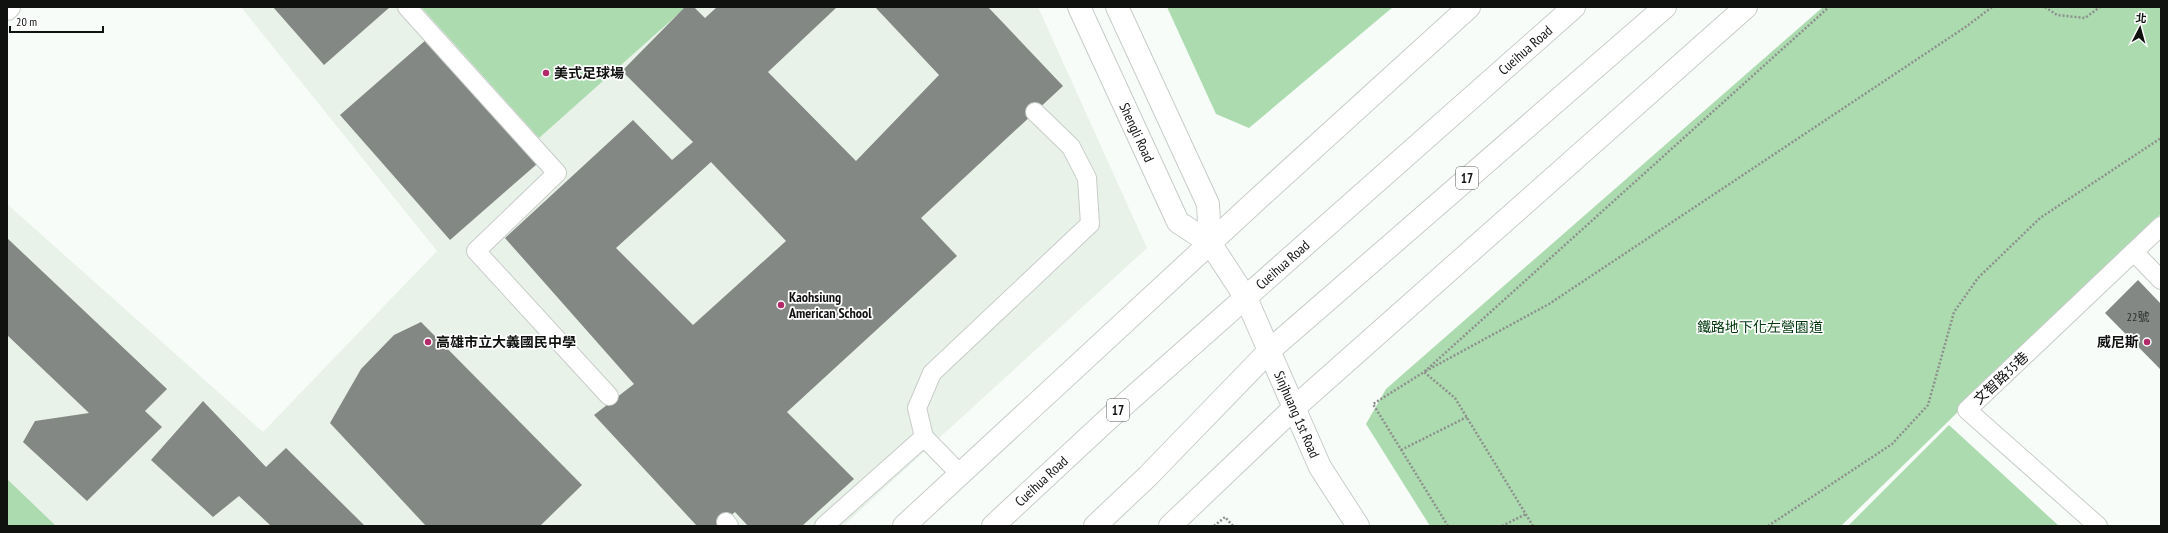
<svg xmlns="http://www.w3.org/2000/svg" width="2168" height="533" viewBox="0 0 2168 533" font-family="'PT Sans Narrow','Noto Sans TC',sans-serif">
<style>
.built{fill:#e8f2e8}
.green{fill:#acdbaf}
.building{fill:#848884;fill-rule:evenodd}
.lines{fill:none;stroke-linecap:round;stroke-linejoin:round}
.lane-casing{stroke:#c8cdc9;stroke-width:20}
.street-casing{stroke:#c8cdc9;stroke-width:24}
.secondary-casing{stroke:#c8cdc9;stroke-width:24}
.primary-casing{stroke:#c8cdc9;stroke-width:24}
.path{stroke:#8d908d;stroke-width:2.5;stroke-dasharray:2 2;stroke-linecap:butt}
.lane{stroke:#fff;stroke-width:18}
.street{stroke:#fff;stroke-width:22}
.secondary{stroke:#fff;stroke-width:22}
.primary{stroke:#fff;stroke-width:22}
.poi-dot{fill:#b32a6b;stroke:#fff;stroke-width:1.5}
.labels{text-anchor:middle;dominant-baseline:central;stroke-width:3.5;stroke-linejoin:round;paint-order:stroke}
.number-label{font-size:12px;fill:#2d302d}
.shield{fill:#fff;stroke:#585958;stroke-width:1}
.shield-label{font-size:13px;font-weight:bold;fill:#101210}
.street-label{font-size:14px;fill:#101210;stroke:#fff}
.poi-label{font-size:14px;font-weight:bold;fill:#101210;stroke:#fff;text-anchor:start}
.park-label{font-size:14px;fill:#00380d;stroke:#fff}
</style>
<rect width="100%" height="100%" fill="#f7fcf8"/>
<path class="built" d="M241 7H1038L1147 248 843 526H7V204L263 432 437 251Z"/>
<g class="green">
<path d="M421 7H686L539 138Z"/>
<path d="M1167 7H1393L1249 128 1216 114Z"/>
<path d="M1823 7H2161V214L1841 526H1430L1366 424 1386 389Z"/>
<path d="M1949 425 2059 526H1848Z"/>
<path d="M7 479 56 526H7Z"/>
</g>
<g class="building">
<path d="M273 7H390L324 65Z"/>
<path d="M685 7H694L705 18 717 7H837L768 72 856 161 939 75 875 7H988L1063 86 921 218 957 256 787 412 854 479 802 526H748L735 512 718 526H697L594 415 634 384 505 238 633 120 672 160 693 142 622 71ZM711 162 786 241 693 325 616 248Z"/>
<path d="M427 39 537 164 450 240 340 115Z"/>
<path d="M7 238 167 389 145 411 162 427 87 501 23 442 35 421 89 413 7 335Z"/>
<path d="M2138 280 2161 304V370L2105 313Z"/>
<path d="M421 322 582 485 540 526H426L330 423 361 369 394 335Z"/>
<path d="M203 401 266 467 286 448 365 526H271L239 496 213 517 151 460Z"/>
</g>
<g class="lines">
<g class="lane-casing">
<g id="lane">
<path d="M407 7 557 173 476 251 609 396"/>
<path d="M2134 252 2161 280"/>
<path d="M960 474 924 437 917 408 932 373 1090 224 1087 178 1071 147 1035 112"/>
<path d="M726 522 729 526"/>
<path d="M824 526 924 437"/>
<path d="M2098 526 1967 410 2161 226"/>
</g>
</g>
<g class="street-casing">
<g id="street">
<path id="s1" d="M1079 7 1178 222 1210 243 1246 298"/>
<path d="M1117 7 1208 204 1210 243"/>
<path d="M7 9 9 7"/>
<path d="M904 526 1261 196 1469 7"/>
<path d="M1170 526 1294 408 1746 7"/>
</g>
</g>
<g class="secondary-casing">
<g id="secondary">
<path id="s2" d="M1246 298 1320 467 1358 526"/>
</g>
</g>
<g class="primary-casing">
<g id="primary">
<path id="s3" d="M993 526 1107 420 1574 7"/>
<path d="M1095 526 1148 476 1270 350 1665 7"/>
</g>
</g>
<g class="path">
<path d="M2045 7 2057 15 2085 18 2100 7"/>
<path d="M1401 450 1467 417"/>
<path d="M1214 526 1225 517 1233 526"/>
<path d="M1448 526 1373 404 1424 372 1829 7"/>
<path d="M1502 526 1526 514"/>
<path d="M1533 526 1455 398 1424 372 1549 304 1967 26 1992 7"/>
<path d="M1768 526 1892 444 1928 405 1954 312 1978 278 2040 218 2161 138"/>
</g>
<use href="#lane" class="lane"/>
<use href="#street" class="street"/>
<use href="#secondary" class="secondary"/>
<use href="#primary" class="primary"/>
</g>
<g class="poi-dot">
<circle cx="546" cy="73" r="4"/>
<circle cx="781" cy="305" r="4"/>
<circle cx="428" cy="342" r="4"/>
<circle cx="2147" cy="342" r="4"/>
</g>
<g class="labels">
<g class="number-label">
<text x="2138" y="316">22號</text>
</g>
<g class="shield">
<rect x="1456" y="167" width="22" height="22" rx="3"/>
<rect x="1107" y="399" width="22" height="22" rx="3"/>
</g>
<g class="shield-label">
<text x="1467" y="178">17</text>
<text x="1118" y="410">17</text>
</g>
<g class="street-label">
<text stroke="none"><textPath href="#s3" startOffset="714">Cueihua Road</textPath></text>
<text stroke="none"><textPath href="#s1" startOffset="138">Shengli Road</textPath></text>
<text stroke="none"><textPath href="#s3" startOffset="390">Cueihua Road</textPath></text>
<text transform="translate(2001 378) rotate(-43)">文智路35巷</text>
<text stroke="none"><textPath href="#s2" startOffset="127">Sinjhuang 1st Road</textPath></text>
<text stroke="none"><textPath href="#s3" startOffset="66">Cueihua Road</textPath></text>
</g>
<g class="poi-label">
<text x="554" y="73">美式足球場</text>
<text x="789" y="297">Kaohsiung<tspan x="789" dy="16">American School</tspan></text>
<text x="436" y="342">高雄市立大義國民中學</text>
<text x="2139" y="342" text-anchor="end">威尼斯</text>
</g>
<g class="park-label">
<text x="1760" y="327">鐵路地下化左營園道</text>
</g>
</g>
<rect width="2168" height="533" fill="none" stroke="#101210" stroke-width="16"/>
<g transform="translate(2140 28) rotate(6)" stroke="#ffffff" stroke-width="3" paint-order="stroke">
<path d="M0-3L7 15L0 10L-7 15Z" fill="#101210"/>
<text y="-6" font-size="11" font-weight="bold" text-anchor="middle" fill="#101210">北</text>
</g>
<path d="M10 26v6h93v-6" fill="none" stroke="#101210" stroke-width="2"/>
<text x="16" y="26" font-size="12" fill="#101210" stroke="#ffffff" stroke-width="3" paint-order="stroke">20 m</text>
</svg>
